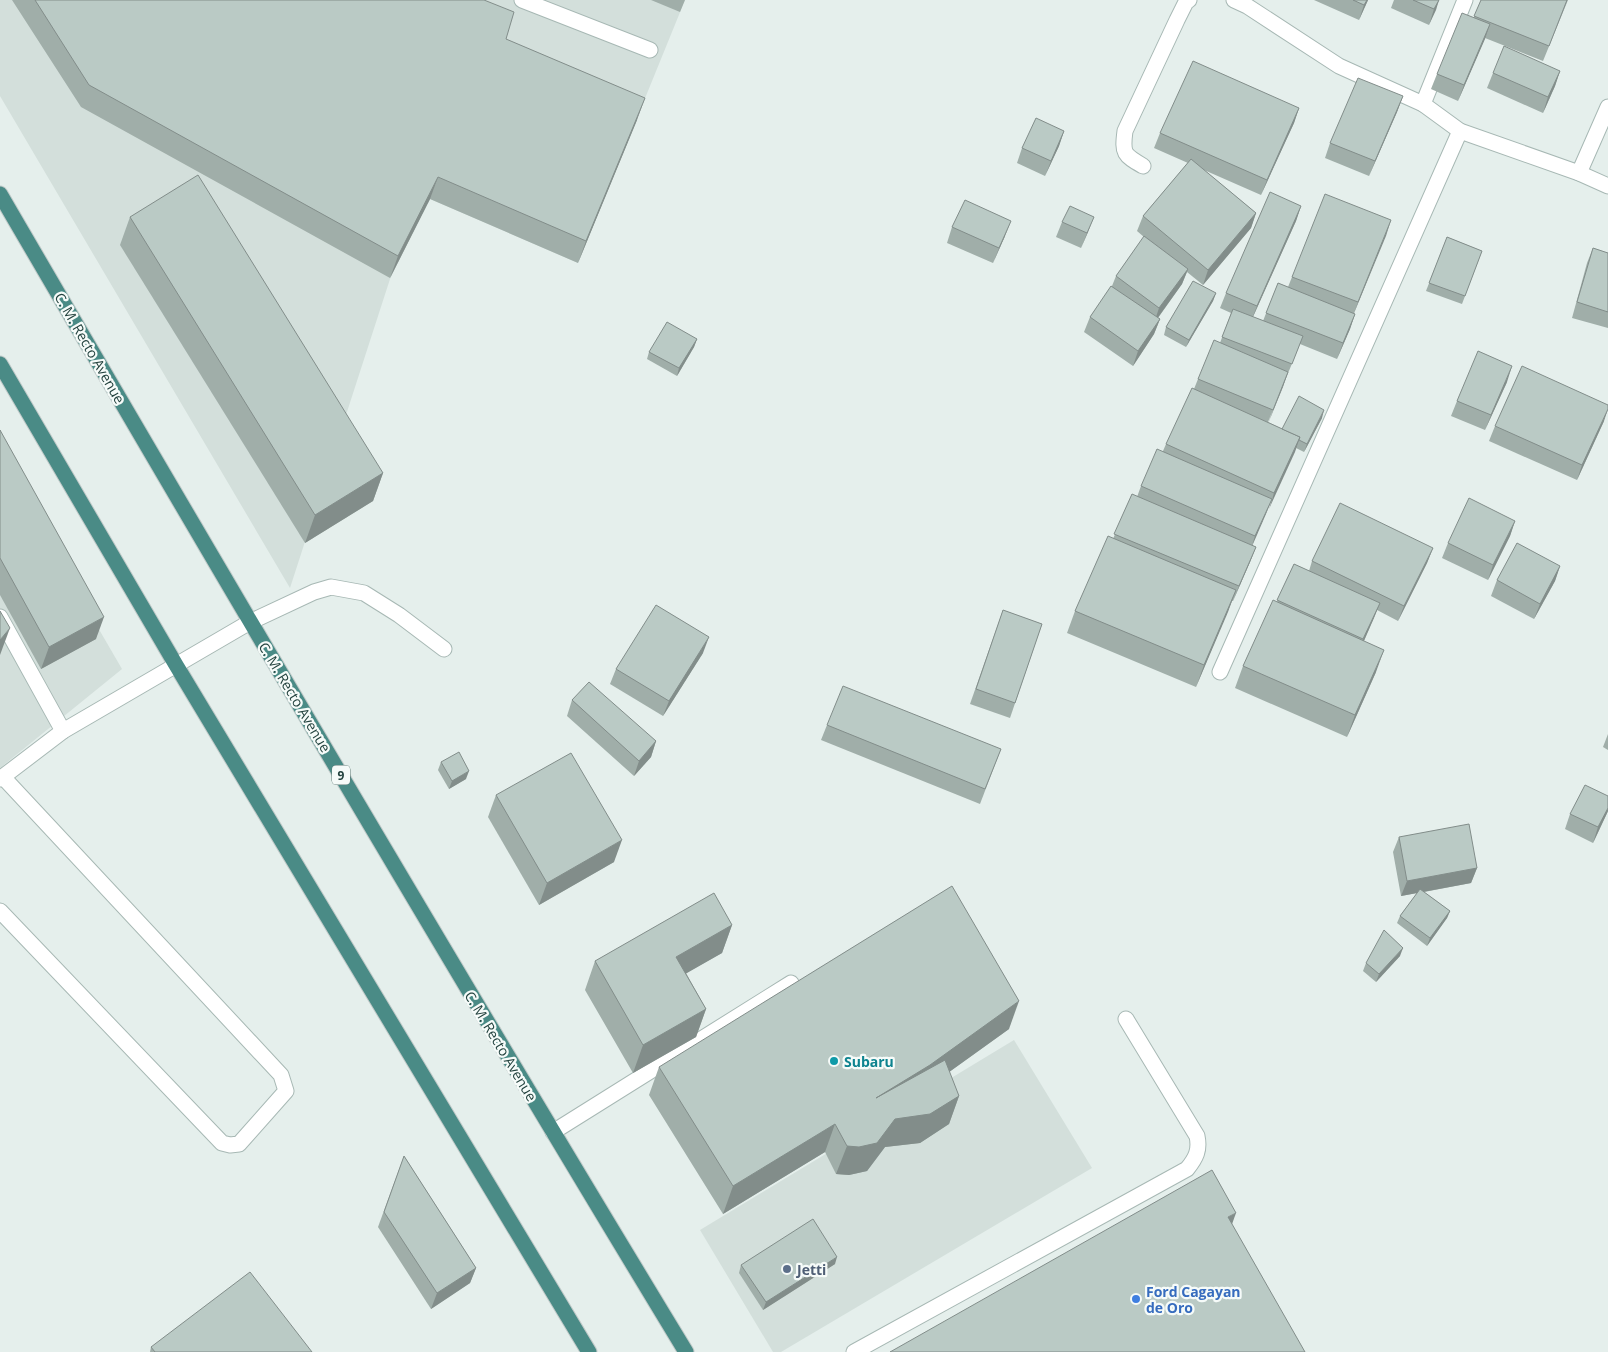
<svg xmlns="http://www.w3.org/2000/svg" width="1608" height="1352" viewBox="0 0 1608 1352" font-family="'Open Sans',sans-serif">
<style>
.built{fill:#d3dfdb}
.lines{fill:none;stroke-linecap:round;stroke-linejoin:round}
.service-casing{stroke:#a7b8b4;stroke-width:17}
.minor-casing{stroke:#a7b8b4;stroke-width:17}
.trunk-casing{stroke:#c1cac9;stroke-width:17}
.service{stroke:#fff;stroke-width:15}
.minor{stroke:#fff;stroke-width:15}
.trunk{stroke:#4a8b86;stroke-width:15}
.wall{fill:#a0aea9}
.shaded-wall{fill:#828d8a}
.building{fill:#bacac5;stroke:#828d8a}
.culture-dot{fill:#0f9aa8;stroke:#f6fbf9;stroke-width:2}
.service-dot{fill:#5c6f8a;stroke:#f6fbf9;stroke-width:2}
.shop-dot{fill:#3f7fe0;stroke:#f6fbf9;stroke-width:2}
.labels{text-anchor:middle;dominant-baseline:central;stroke-width:4.5;stroke-linejoin:round;paint-order:stroke}
.shield{fill:#f6fbf9;stroke:#627a76;stroke-width:1}
.shield-label{font-size:12px;font-weight:bold;fill:#23423e}
.street-label{font-size:14px;fill:#23423e;stroke:#f6fbf9}
.culture-label{font-size:14px;font-weight:bold;fill:#0d838f;stroke:#f6fbf9;text-anchor:start}
.service-label{font-size:14px;font-weight:bold;fill:#4e5e75;stroke:#f6fbf9;text-anchor:start}
.shop-label{font-size:14px;font-weight:bold;fill:#366cbe;stroke:#f6fbf9;text-anchor:start}
</style>
<rect width="100%" height="100%" fill="#e5efec"/>
<g class="built">
<path d="M0 0H685L578 263 430 199 390 279 290 588 0 96Z"/>
<path d="M0 459 122 669 0 768Z"/>
<path d="M1014 1040 1092 1168 781 1352H773L700 1230Z"/>
</g>
<g class="lines">
<g class="service-casing">
<g id="service">
<path d="M522 0 650 50"/>
<path d="M1423 104 1465 0"/>
<path d="M0 617 63 731"/>
<path d="M250 622 314 592 331 587 364 593 399 615 444 649"/>
<path d="M0 911 222 1143 230 1145 239 1144 286 1091 281 1075 3 777"/>
<path d="M553 1132 791 983"/>
<path d="M854 1352 1187 1169C1196 1158 1200 1150 1197 1136L1126 1019"/>
</g>
</g>
<g class="minor-casing">
<g id="minor">
<path d="M1234 0 1247 6 1339 66 1423 104 1460 131 1579 173 1608 186"/>
<path d="M1143 166C1124 155 1122 154 1125 131L1177 20 1186 2 1189 0"/>
<path d="M1579 173 1608 107"/>
<path d="M1220 672 1460 131"/>
<path d="M0 779 63 731 250 622"/>
</g>
</g>
<g class="trunk-casing">
<g id="trunk">
<path d="M0 194C226 582 453 968 686 1352"/>
<path d="M0 364 176 665 589 1352"/>
</g>
</g>
<use href="#service" class="service"/>
<use href="#minor" class="minor"/>
<use href="#trunk" class="trunk"/>
</g>
<g class="wall">
<path d="M12 0H484L506 39 637 120 578 263 430 199 390 278 81 107Z"/>
<path d="M651 0H685L680 12Z"/>
<path d="M1314 0H1368L1359 20Z"/>
<path d="M1394 0H1439L1429 25 1391 8Z"/>
<path d="M1481 0H1568L1543 61 1485 38 1458 101 1431 89 1437 74 1474 17Z"/>
<path d="M1560 71 1555 86 1543 113 1487 88 1493 73Z"/>
<path d="M1403 96 1397 112 1369 176 1325 158 1330 143Z"/>
<path d="M1299 108 1294 123 1261 195 1204 170 1256 213 1251 228 1203 285 1187 272 1182 284 1158 318 1160 319 1154 334 1133 366 1084 332 1090 317 1112 286 1116 276 1144 237 1137 231 1143 216 1188 163 1154 148 1160 133Z"/>
<path d="M1064 131 1059 146 1045 176 1017 163 1022 148Z"/>
<path d="M1301 206 1296 221 1253 317 1263 321 1278 283 1288 287 1292 277 1391 220 1354 313 1355 314 1350 329 1337 359 1300 344 1268 422 1282 429 1322 418 1304 452 1296 448 1268 508 1252 545 1256 547 1250 562 1233 601H1232L1196 687 1067 633 1075 611 1113 539 1132 494 1137 497 1141 486 1163 451 1166 444 1194 389 1198 379 1220 343 1231 313 1220 308 1226 293Z"/>
<path d="M130 217 383 473 373 501 305 543 120 245Z"/>
<path d="M1062 222 1088 232 1081 248 1056 237Z"/>
<path d="M952 227 1005 236 993 263 947 243Z"/>
<path d="M1447 237 1482 251 1462 304 1426 291Z"/>
<path d="M1593 248 1608 253V328L1572 318 1587 263Z"/>
<path d="M1216 293 1213 301 1186 347 1164 335 1166 327Z"/>
<path d="M697 339 694 347 677 376 647 359 649 352Z"/>
<path d="M1507 382 1485 430 1451 416 1457 401Z"/>
<path d="M1604 421 1577 480 1489 441 1495 426Z"/>
<path d="M0 430 96 639 41 669 0 595Z"/>
<path d="M1515 521 1510 536 1488 580 1442 558 1448 543Z"/>
<path d="M1433 548 1427 563 1398 621 1377 610 1364 641 1376 672 1347 737 1235 688 1243 666 1277 602 1294 564 1309 571 1312 561Z"/>
<path d="M1560 566 1555 581 1534 619 1491 596 1497 580Z"/>
<path d="M1003 610 1042 624 1010 718 970 704Z"/>
<path d="M703 653 663 716 610 684 616 669Z"/>
<path d="M572 700 656 741 651 757 634 776 567 716Z"/>
<path d="M827 725 1001 749 980 804 821 740Z"/>
<path d="M1608 734V750L1603 747Z"/>
<path d="M441 762 466 779 449 789 438 770Z"/>
<path d="M496 795 614 862 539 905 488 817Z"/>
<path d="M1608 796V811L1593 843 1565 829 1570 814Z"/>
<path d="M1399 837 1477 868 1471 883 1424 892 1450 911 1447 918 1427 946 1397 923 1400 916 1417 893 1401 896 1393 852Z"/>
<path d="M732 925 722 953 686 973 706 1009 696 1037 633 1073 585 990 595 961Z"/>
<path d="M1400 956 1376 982 1363 971 1366 963Z"/>
<path d="M1009 1029 949 1072 959 1096 949 1124 920 1143 885 1147 867 1171 849 1175 836 1174 825 1152 723 1214 649 1095 659 1067Z"/>
<path d="M404 1156 476 1268 470 1283 431 1309 378 1227Z"/>
<path d="M835 1264 763 1310 739 1273 741 1265Z"/>
<path d="M151 1347 312 1352H150Z"/>
</g>
<g class="shaded-wall">
<path d="M1367 0H1368L1359 20 1364 5Z"/>
<path d="M1439 0 1436 10 1429 25 1434 9Z"/>
<path d="M1490 24 1485 39 1458 101 1464 85Z"/>
<path d="M1560 71 1555 86 1543 113 1548 97Z"/>
<path d="M1403 96 1397 112 1369 176 1375 161Z"/>
<path d="M645 98 637 120 578 263 586 241Z"/>
<path d="M1299 108 1294 123 1261 195 1267 180Z"/>
<path d="M1064 131 1059 146 1045 176 1051 161Z"/>
<path d="M438 177 430 199 390 278 398 256Z"/>
<path d="M1301 206 1296 221 1251 321 1257 306Z"/>
<path d="M1256 213 1251 228 1203 285 1208 270Z"/>
<path d="M1094 217 1088 232 1081 248 1087 233Z"/>
<path d="M1391 220 1386 236 1352 318 1358 302Z"/>
<path d="M1011 221 1005 236 993 263 999 248Z"/>
<path d="M1188 269 1182 284 1154 323 1159 308Z"/>
<path d="M1216 293 1213 301 1186 347 1189 340Z"/>
<path d="M1355 314 1350 329 1337 359 1343 343Z"/>
<path d="M1160 319 1154 334 1133 366 1138 351Z"/>
<path d="M697 339 694 347 677 376 679 368Z"/>
<path d="M1512 366 1507 382 1485 430 1491 415Z"/>
<path d="M1288 372 1283 387 1267 426 1273 410Z"/>
<path d="M1608 409 1604 421 1577 480 1582 465Z"/>
<path d="M1324 410 1322 418 1304 452 1307 444Z"/>
<path d="M1300 437 1295 452 1269 509 1274 493Z"/>
<path d="M383 473 373 501 305 543 315 515Z"/>
<path d="M1272 499 1266 514 1250 551 1255 536Z"/>
<path d="M1515 521 1510 536 1488 580 1493 565Z"/>
<path d="M1256 547 1250 562 1233 601 1239 586Z"/>
<path d="M1433 548 1427 563 1398 621 1404 606Z"/>
<path d="M1560 566 1555 581 1534 619 1540 604Z"/>
<path d="M1236 590 1228 612 1196 687 1204 665Z"/>
<path d="M1380 603 1374 618 1358 654 1363 639Z"/>
<path d="M104 617 96 639 41 669 49 647Z"/>
<path d="M10 628 0 655V640Z"/>
<path d="M709 637 703 653 663 716 669 701Z"/>
<path d="M1384 650 1376 672 1347 737 1355 715Z"/>
<path d="M656 741 651 757 634 776 639 761Z"/>
<path d="M469 771 466 779 449 789 452 781Z"/>
<path d="M1608 808V811L1593 843 1598 827Z"/>
<path d="M622 840 614 862 539 905 547 883Z"/>
<path d="M1477 868 1471 883 1401 896 1407 881Z"/>
<path d="M1450 911 1447 918 1427 946 1430 938Z"/>
<path d="M732 925 722 953 666 985 676 957Z"/>
<path d="M1403 948 1400 956 1376 982 1379 974Z"/>
<path d="M1019 1001 1009 1029 920 1093 876 1098Z"/>
<path d="M706 1009 696 1037 633 1073 643 1045Z"/>
<path d="M959 1096 949 1124 920 1143 885 1147 867 1171 849 1175 836 1174 847 1146 895 1119Z"/>
<path d="M835 1124 825 1152 723 1214 733 1186Z"/>
<path d="M1236 1213 1226 1241 1228 1217Z"/>
<path d="M837 1257 835 1264 763 1310 766 1302Z"/>
<path d="M476 1268 470 1283 431 1309 437 1293Z"/>
</g>
<g class="building">
<path d="M35 0H484L514 12 506 39 645 98 586 241 438 177 398 256 89 85Z"/>
<path d="M1353 0H1367L1364 5Z"/>
<path d="M1413 0H1439L1434 9Z"/>
<path d="M1481 0H1567L1549 46 1474 16Z"/>
<path d="M1462 13 1490 24 1464 85 1437 74Z"/>
<path d="M1504 46 1560 71 1548 97 1493 73Z"/>
<path d="M1193 61 1299 108 1267 180 1160 133Z"/>
<path d="M1358 78 1403 96 1375 161 1330 143Z"/>
<path d="M1036 118 1064 131 1051 161 1022 148Z"/>
<path d="M1191 159 1256 213 1208 270 1143 216Z"/>
<path d="M198 175 383 473 315 515 130 217Z"/>
<path d="M1270 192 1301 206 1257 306 1226 293Z"/>
<path d="M1325 194 1391 220 1358 302 1292 277Z"/>
<path d="M965 200 1011 221 999 248 952 227Z"/>
<path d="M1070 206 1094 217 1087 233 1062 222Z"/>
<path d="M1144 236 1188 269 1159 308 1116 276Z"/>
<path d="M1447 237 1482 251 1465 296 1429 283Z"/>
<path d="M1593 248 1608 253V312L1577 302Z"/>
<path d="M1193 281 1216 293 1189 340 1166 327Z"/>
<path d="M1278 283 1355 314 1343 343 1266 313Z"/>
<path d="M1111 286 1160 319 1138 351 1090 317Z"/>
<path d="M1233 309 1303 336 1292 364 1222 337Z"/>
<path d="M667 322 697 339 679 368 649 352Z"/>
<path d="M1214 340 1288 372 1273 410 1198 379Z"/>
<path d="M1478 351 1512 366 1491 415 1457 401Z"/>
<path d="M1522 366 1608 405V409L1582 465 1495 426Z"/>
<path d="M1192 388 1300 437 1274 493 1166 444Z"/>
<path d="M1299 396 1324 410 1307 444 1299 440 1300 437 1282 429Z"/>
<path d="M0 430 104 617 49 647 0 558Z"/>
<path d="M1157 449 1272 499 1255 536 1141 486Z"/>
<path d="M1132 494 1256 547 1239 586 1114 534Z"/>
<path d="M1469 498 1515 521 1493 565 1448 543Z"/>
<path d="M1340 503 1433 548 1404 606 1312 561Z"/>
<path d="M1108 536 1236 590 1204 665 1075 611Z"/>
<path d="M1517 543 1560 566 1540 604 1497 580Z"/>
<path d="M1294 564 1380 603 1363 639 1277 600Z"/>
<path d="M1273 600 1384 650 1355 715 1243 666Z"/>
<path d="M656 605 709 637 669 701 616 669Z"/>
<path d="M1003 610 1042 624 1015 703 976 689Z"/>
<path d="M0 611 10 628 0 640Z"/>
<path d="M589 682 656 741 639 761 572 700Z"/>
<path d="M843 686 1001 749 985 789 827 725Z"/>
<path d="M459 752 469 771 452 781 441 762Z"/>
<path d="M571 753 622 840 547 883 496 795Z"/>
<path d="M1585 785 1608 796V808L1598 827 1570 814Z"/>
<path d="M1469 824 1477 868 1407 881 1399 837Z"/>
<path d="M952 886 1019 1001 930 1065 876 1098 945 1060 959 1096 930 1114 895 1119 877 1143 859 1147 847 1146 835 1124 733 1186 659 1067Z"/>
<path d="M1420 889 1450 911 1430 938 1400 916Z"/>
<path d="M714 893 732 925 676 957 706 1009 643 1045 595 961Z"/>
<path d="M1384 930 1403 948 1379 974 1366 963Z"/>
<path d="M404 1156 476 1268 437 1293 384 1212Z"/>
<path d="M1212 1170 1236 1213 1228 1217 1305 1352H890Z"/>
<path d="M813 1219 837 1257 766 1302 741 1265Z"/>
<path d="M250 1272 312 1352H155L151 1347Z"/>
</g>
<circle class="culture-dot" cx="834" cy="1061" r="5"/>
<circle class="service-dot" cx="787" cy="1269" r="5"/>
<circle class="shop-dot" cx="1136" cy="1299" r="5"/>
<g class="labels">
<rect class="shield" x="332" y="765.5" width="18" height="19" rx="4"/>
<g class="shield-label">
<text x="341" y="775">9</text>
</g>
<g class="street-label">
<text transform="translate(90 348) rotate(60)">C. M. Recto Avenue</text>
<text transform="translate(295 697) rotate(59)">C. M. Recto Avenue</text>
<text transform="translate(501 1046) rotate(59)">C. M. Recto Avenue</text>
</g>
<g class="culture-label">
<text x="844" y="1061">Subaru</text>
</g>
<g class="service-label">
<text x="797" y="1269">Jetti</text>
</g>
<g class="shop-label">
<text x="1146" y="1291">Ford Cagayan<tspan x="1146" dy="16">de Oro</tspan></text>
</g>
</g>
</svg>
